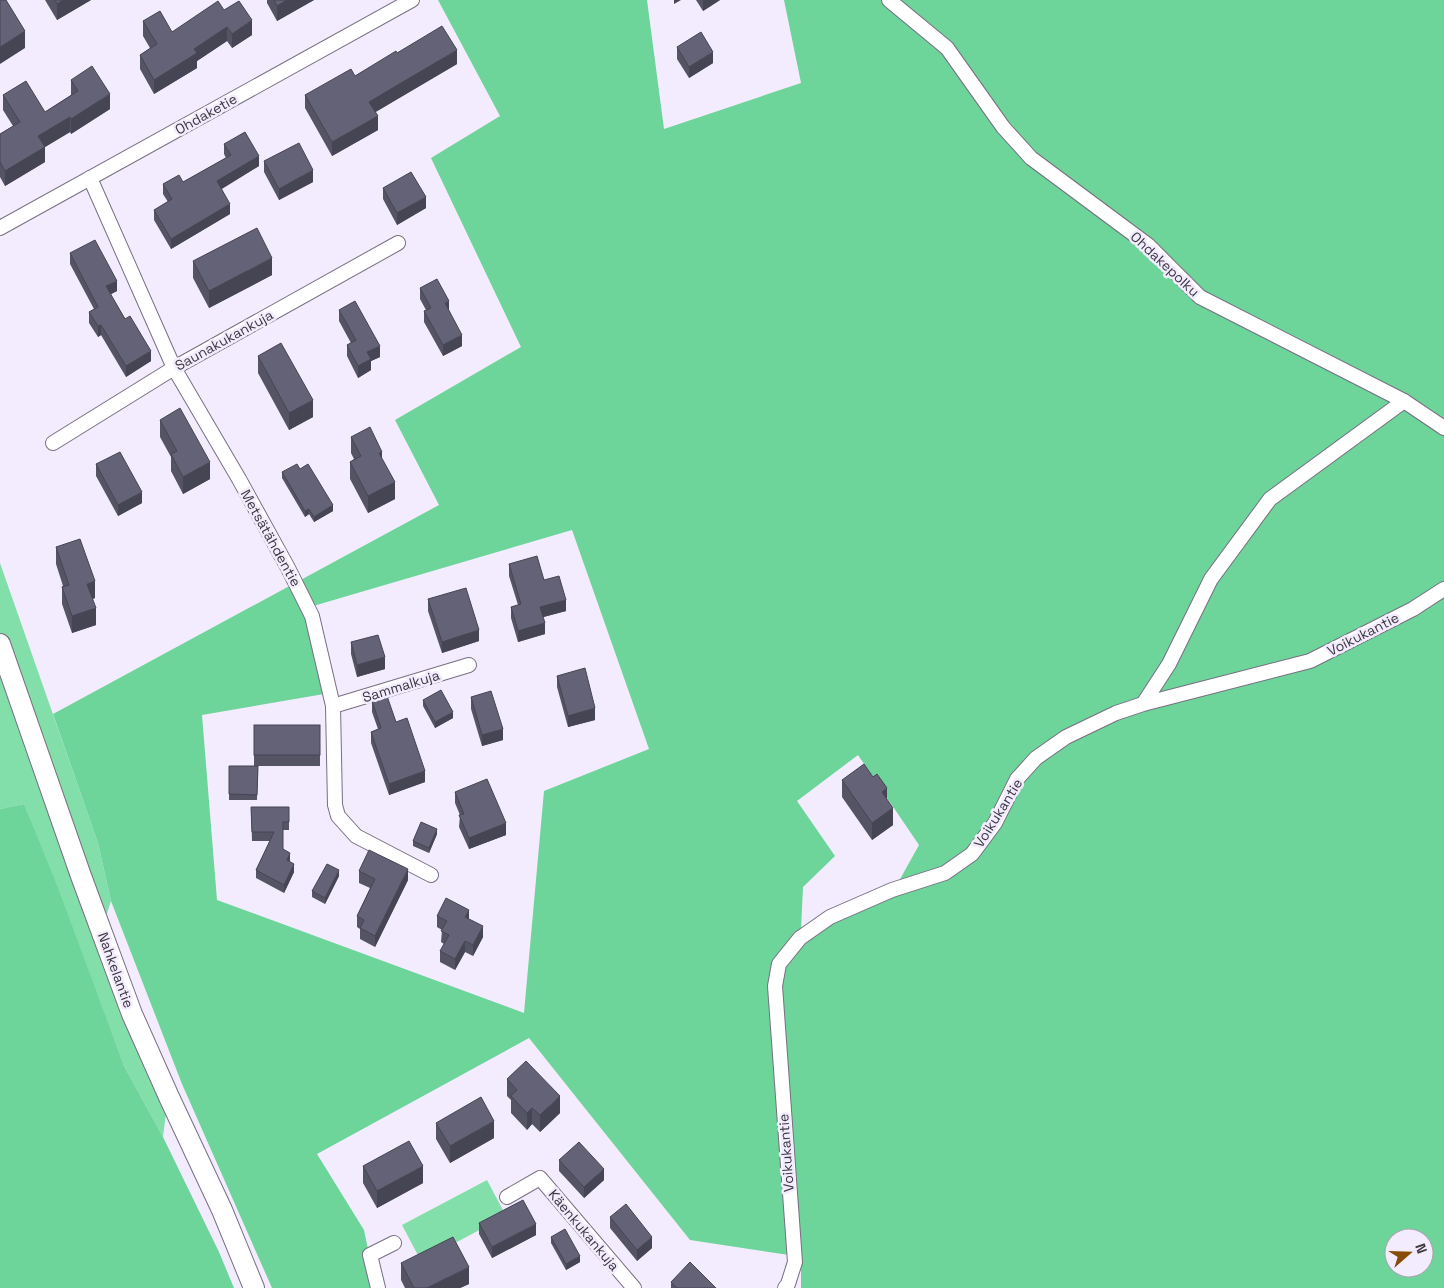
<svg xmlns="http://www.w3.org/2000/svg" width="1444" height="1288" viewBox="0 0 1444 1288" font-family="'Space Grotesk',sans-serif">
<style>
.green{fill:#83dfa9}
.forest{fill:#6dd49a;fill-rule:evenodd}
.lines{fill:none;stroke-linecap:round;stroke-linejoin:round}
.street-casing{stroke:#776f82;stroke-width:16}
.secondary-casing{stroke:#776f82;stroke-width:22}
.street{stroke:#fff;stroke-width:14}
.secondary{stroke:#fff;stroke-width:20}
.wall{fill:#555465}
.shaded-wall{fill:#454553}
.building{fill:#636276;stroke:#454553}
.labels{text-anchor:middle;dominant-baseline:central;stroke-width:5;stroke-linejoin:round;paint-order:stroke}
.street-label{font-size:14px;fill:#3b3840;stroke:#f3ecfe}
</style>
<rect width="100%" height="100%" fill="#f3ecfe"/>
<g class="green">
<path d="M0 563 98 843 111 901 97 944 166 1113 163 1137 124 1066 24 804 0 809Z"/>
<path d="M487 1180 506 1216 421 1261 402 1225Z"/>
</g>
<g class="forest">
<path d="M438 0H647L664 129 801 83 784 0H1444V582L1411 603 1309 655 1114 706 1064 732 987 824 969 850 944 869 899 881 919 845 858 755 797 801 835 856 803 887 801 930 775 958 789 1255 690 1240 529 1038 317 1154 364 1230 376 1288H272L182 1084 111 901 98 843 53 714 439 505 395 420 521 347 431 158 500 116ZM572 530 649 749 544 791 524 1013 217 900 202 715 324 694 303 609Z"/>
<path d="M1444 596V1288H801V1257L780 989 785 966 803 942 834 922 893 897 948 877 1021 781 1039 762 1070 742 1119 718 1313 667ZM1394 1238H1424V1268H1394Z"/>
<path d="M24 804 58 888 124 1066 163 1137 219 1252 234 1288H0V809Z"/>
</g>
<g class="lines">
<g class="street-casing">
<g id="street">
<path d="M889 0 947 48 1003 127 1031 158 1148 245 1200 297 1404 401 1444 428"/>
<path d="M90 178 174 368 239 479 288 568 312 616 333 706 335 805 338 816 356 836 431 875"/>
<path d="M0 228 412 0"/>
<path d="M53 443 174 368 398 243"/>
<path d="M1143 704 1169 664 1211 579 1270 499 1404 401"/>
<path d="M333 706 469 665"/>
<path d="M507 1197 540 1178 634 1288"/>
<path d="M378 1288 370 1255 394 1243"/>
<path d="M785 1288 788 1284 795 1262 775 986 779 964 800 938 830 917 892 890 945 873 972 854 995 823 1017 779 1036 758 1066 737 1116 713 1143 704 1310 661 1413 609 1444 589"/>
</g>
</g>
<g class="secondary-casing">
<path id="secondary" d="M0 644 81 876 132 1014 169 1097 222 1210 254 1288"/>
</g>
<use href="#street" class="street"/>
<use href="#secondary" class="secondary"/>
</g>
<g class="wall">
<path d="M45 0H91L57 20Z"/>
<path d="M267 0H314L277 21 267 3Z"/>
<path d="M696 0H720L703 11Z"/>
<path d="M224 10 252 35 232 48 227 41 197 61V68L154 94 140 69V55L150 48 143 36V21L172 32Z"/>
<path d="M677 47 713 63 689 78 677 59Z"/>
<path d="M397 53 457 64 375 112 378 130 332 156 305 108V95L355 76Z"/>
<path d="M71 80 110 109 71 134 70 132 45 147V162L5 186 0 177V134L13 126 3 110V95L45 112 71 95Z"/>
<path d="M224 144 259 166 221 189 230 214 171 249 154 220V210L168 202 163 194V184L183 182 226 158 224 154Z"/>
<path d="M264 161 313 182 279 200 264 172Z"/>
<path d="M383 188 426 208 397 225 383 199Z"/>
<path d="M70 253 117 291 110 294 151 361 126 377 101 335 98 337 89 323V312L94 309 70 264Z"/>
<path d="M193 261 272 275 209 308 193 278Z"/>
<path d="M420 288 449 312 462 346 443 356 424 322V311L426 310 420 299Z"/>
<path d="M339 310 380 357 371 361V370L358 378 347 356V345L351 343 339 321Z"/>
<path d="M258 356 313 417 289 430 258 373Z"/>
<path d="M160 420 210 479 183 494 171 471V457L160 437Z"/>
<path d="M351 437 395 499 368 513 350 479V462L354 459 351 453Z"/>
<path d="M96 464 142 503 118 516 96 476Z"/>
<path d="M300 469 333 511 314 522 309 514 305 517 282 478V472Z"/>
<path d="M56 547 95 598 92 599 96 625 72 633 62 604V587L63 586 56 564Z"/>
<path d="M509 564 544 580 566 611 543 617 545 634 518 642 511 618V607L518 605 509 576Z"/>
<path d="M428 599 479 641 442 653 428 611Z"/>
<path d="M351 642 385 669 357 677 351 654Z"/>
<path d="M557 676 595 720 568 727 557 687Z"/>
<path d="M471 697 503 740 482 746 471 709Z"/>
<path d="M423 700 453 718 435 728 423 706Z"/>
<path d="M372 701 396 722 425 782 389 795 371 743V732L378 729 372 712Z"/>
<rect x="254" y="725" width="66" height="41"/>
<path d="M258 766 257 800H229V794Z"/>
<path d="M873 777 887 800 893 825 872 840 842 797V780Z"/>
<path d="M455 792 506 835 469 849 459 827 460 815 455 803Z"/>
<path d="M251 807H289V830H283V849L290 862 294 872 284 893 256 878V870L270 841H252Z"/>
<path d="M437 834 429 853 413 846V841Z"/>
<path d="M359 871 408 880 375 947 360 939V929L357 927V916L370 888 359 883Z"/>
<path d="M339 876 325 904 312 897V891Z"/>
<path d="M437 916 469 919 483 937 473 956 465 952 455 970 440 962V951L444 944 441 942 442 930 437 927Z"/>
<path d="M507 1079 560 1113 540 1132 532 1124 527 1130 511 1113V1100L507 1096Z"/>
<path d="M436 1123 494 1138 450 1163 436 1139Z"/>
<path d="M559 1160 604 1180 584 1198 559 1171Z"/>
<path d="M363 1166 423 1183 377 1208 363 1183Z"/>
<path d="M610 1217 652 1248 637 1261 610 1228Z"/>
<path d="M479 1223 536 1235 492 1258 479 1234Z"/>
<path d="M551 1237 580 1262 566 1270 551 1243Z"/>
<path d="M401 1263 469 1284 460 1288H405L401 1280Z"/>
<path d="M671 1282 716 1288H671Z"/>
</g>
<g class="shaded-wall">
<path d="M63 0H91L57 20V4Z"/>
<path d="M287 0H314L277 21V6Z"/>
<path d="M674 0H681L674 4Z"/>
<path d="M703 0H720L703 11Z"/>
<path d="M252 20V35L232 48V34Z"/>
<path d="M227 27V41L197 61V68L154 94V80L194 49Z"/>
<path d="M25 31V48L0 64V47Z"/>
<path d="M457 50V64L369 116V102Z"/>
<path d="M713 52V63L689 78V67Z"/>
<path d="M110 94V109L71 134V119Z"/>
<path d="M378 116V130L332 156V142Z"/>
<path d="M70 117V132L45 147V162L5 186V171L38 136Z"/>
<path d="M259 156V166L217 192V181Z"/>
<path d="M313 170V182L279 200V189Z"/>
<path d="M426 197V208L397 225V213Z"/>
<path d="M230 204V214L171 249V239Z"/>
<path d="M272 258V275L209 308V291Z"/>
<path d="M117 281V291L106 297V286Z"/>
<path d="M449 301V312L445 303Z"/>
<path d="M101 325V335L98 337V326Z"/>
<path d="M462 335V346L443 356V345Z"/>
<path d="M380 346V357L371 361V370L358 378V366L367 352Z"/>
<path d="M151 351V361L126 377V366Z"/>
<path d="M313 400V417L289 430V413Z"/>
<path d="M382 452V468L379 453Z"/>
<path d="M210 462V479L183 494V477Z"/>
<path d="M395 482V499L368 513V496Z"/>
<path d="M142 492V503L118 516V505Z"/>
<path d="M333 505V511L314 522V517Z"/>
<path d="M309 509V514L305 517V511Z"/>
<path d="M95 581V598L87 601V584Z"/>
<path d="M566 600V611L540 618V607Z"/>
<path d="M96 608V625L72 633V616Z"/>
<path d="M545 623V634L518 642V631Z"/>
<path d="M479 630V641L442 653V642Z"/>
<path d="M385 657V669L357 677V665Z"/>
<path d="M595 708V720L568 727V716Z"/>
<path d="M453 712V718L435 728V722Z"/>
<path d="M503 729V740L482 746V735Z"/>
<path d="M425 771V782L389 795V784Z"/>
<path d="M887 788V805L882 792Z"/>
<path d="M893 808V825L872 840V823Z"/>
<path d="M506 823V835L469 849V838Z"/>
<path d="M437 829V834L429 853V848Z"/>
<path d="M290 853V861L287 869V860Z"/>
<path d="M294 864V872L284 893V885Z"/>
<path d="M408 869V880L375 947V936Z"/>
<path d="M339 870V876L325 904V898Z"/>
<path d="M469 910V921L465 917Z"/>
<path d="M483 926V937L473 956V945Z"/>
<path d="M465 941V952L455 970V959Z"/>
<path d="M560 1096V1113L540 1132V1115Z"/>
<path d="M532 1108V1124L527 1130V1113Z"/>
<path d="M494 1121V1138L450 1163V1146Z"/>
<path d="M423 1166V1183L377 1208V1191Z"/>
<path d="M604 1169V1180L584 1198V1187Z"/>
<path d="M536 1224V1235L492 1258V1247Z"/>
<path d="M652 1237V1248L637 1261V1250Z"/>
<path d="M580 1256V1262L566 1270V1264Z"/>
<path d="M469 1267V1284L460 1288H427Z"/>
</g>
<g class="building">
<path d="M0 0H6L25 31 0 47Z"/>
<path d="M55 0H63L57 4Z"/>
<path d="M274 0H287L277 6Z"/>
<path d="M218 1 224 10 239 1 252 20 232 34 227 27 194 49 197 53 154 80 140 55 157 44 143 21 160 11 172 32Z"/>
<path d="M442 26 457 50 369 102 378 116 332 142 305 95 351 69 355 76 396 51 397 53Z"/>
<path d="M701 32 713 52 689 67 677 47Z"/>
<path d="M92 66 110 94 71 119 70 117 38 136 45 147 5 171 0 162V134L20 122 3 95 26 81 45 112 78 91 71 80Z"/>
<path d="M245 132 259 156 217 181 230 204 171 239 154 210 172 199 163 184 179 175 183 182 231 155 224 144Z"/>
<path d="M299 143 313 170 279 189 264 161Z"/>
<path d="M411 172 426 197 397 213 383 188Z"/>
<path d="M257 228 272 258 209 291 193 261Z"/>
<path d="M95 240 117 281 106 286 125 319 130 316 151 351 126 366 101 325 98 326 89 312 98 307 70 253Z"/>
<path d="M437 279 449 301 445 303 462 335 443 345 424 311 431 308 420 288Z"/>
<path d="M355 301 380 346 367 352 371 359 358 366 347 345 356 340 339 310Z"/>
<path d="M281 343 313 400 289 413 258 356Z"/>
<path d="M180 408 210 462 183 477 171 454 177 451 160 420Z"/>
<path d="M370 427 382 452 379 453 395 482 368 496 350 462 361 456 351 437Z"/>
<path d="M120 452 142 492 118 505 96 464Z"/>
<path d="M297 464 300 469 308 464 333 505 314 517 309 509 305 511 282 472Z"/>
<path d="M80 539 95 581 87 584 96 608 72 616 62 587 69 585 56 547Z"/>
<path d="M537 556 544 580 559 576 566 600 540 607 545 623 518 631 511 607 521 604 509 564Z"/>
<path d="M466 588 479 630 442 642 428 599Z"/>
<path d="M378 635 385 657 357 665 351 642Z"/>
<path d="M585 668 595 708 568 716 557 676Z"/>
<path d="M441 690 453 712 435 722 423 700Z"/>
<path d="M491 691 503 729 482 735 471 697Z"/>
<path d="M387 696 396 722 407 718 425 771 389 784 371 732 381 728 372 701Z"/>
<rect x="254" y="725" width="66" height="30"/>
<path d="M864 764 873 777 877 774 887 788 882 792 893 808 872 823 842 780Z"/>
<path d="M229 766H258L257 795 229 794Z"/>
<path d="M487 779 506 823 469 838 459 815 464 814 455 792Z"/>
<path d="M251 807H289V822H283V849L290 853 287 860 294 864 284 885 256 870 274 832H252Z"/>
<path d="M421 822 437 829 429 848 413 841Z"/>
<path d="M369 850 408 869 375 936 360 928 364 920 357 916 375 879 359 871Z"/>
<path d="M327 864 339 870 325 898 312 891Z"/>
<path d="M446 898 469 910 465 917 483 926 473 945 465 941 455 959 440 951 449 935 441 931 447 921 437 916Z"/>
<path d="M526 1061 560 1096 540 1115 532 1108 527 1113 511 1096 517 1090 507 1079Z"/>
<path d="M481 1097 494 1121 450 1146 436 1123Z"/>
<path d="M409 1141 423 1166 377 1191 363 1166Z"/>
<path d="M579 1142 604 1169 584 1187 559 1160Z"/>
<path d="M523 1200 536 1224 492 1247 479 1223Z"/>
<path d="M626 1204 652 1237 637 1250 610 1217Z"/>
<path d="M565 1229 580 1256 566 1264 551 1237Z"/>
<path d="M453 1237 469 1267 427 1288H414L401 1263Z"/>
<path d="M690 1262 716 1288H677L671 1282Z"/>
</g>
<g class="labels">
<g class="street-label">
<text transform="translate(206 114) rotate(-29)">Ohdaketie</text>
<text transform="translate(1165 264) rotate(43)">Ohdakepolku</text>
<text transform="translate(224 340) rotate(-29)">Saunakukankuja</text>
<text transform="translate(271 538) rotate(61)">Metsätähdentie</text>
<text transform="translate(1363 634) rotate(-27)">Voikukantie</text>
<text transform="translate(401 686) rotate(-17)">Sammalkuja</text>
<text transform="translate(998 813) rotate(-58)">Voikukantie</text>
<text transform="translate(116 970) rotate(70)">Nahkelantie</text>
<text transform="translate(786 1153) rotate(-94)">Voikukantie</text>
<text transform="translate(584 1230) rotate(50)">Käenkukankuja</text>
</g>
</g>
<g transform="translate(1409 1253) rotate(70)"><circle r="24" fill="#f3ecfe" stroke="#a9a4b2"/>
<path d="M0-4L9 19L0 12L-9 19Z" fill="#874c05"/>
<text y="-8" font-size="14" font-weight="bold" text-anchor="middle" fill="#3b3840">N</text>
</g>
</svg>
